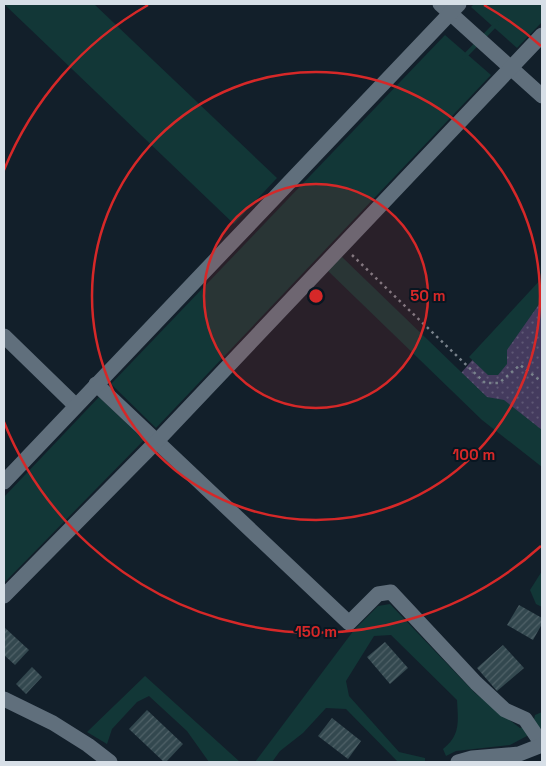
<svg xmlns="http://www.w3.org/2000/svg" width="546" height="766" viewBox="0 0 546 766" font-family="'Space Grotesk',sans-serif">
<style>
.garden{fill:url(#garden-dots)}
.water{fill:#123737}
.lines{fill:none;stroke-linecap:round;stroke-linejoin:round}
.stream{stroke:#123737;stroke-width:4.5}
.building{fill:url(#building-hatch)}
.path{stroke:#79838c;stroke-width:2.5;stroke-dasharray:2.5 4;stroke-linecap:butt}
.minor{stroke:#606f7c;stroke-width:15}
.ring{fill:none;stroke:#d62828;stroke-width:2.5}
.centre{fill:#d62828;stroke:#091621;stroke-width:2.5}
.ring-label{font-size:15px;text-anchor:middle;font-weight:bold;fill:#d62828;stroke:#091621;stroke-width:4;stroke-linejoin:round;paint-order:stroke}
</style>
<defs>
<pattern id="garden-dots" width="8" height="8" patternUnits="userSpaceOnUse" patternTransform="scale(1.25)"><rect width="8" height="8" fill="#443b5e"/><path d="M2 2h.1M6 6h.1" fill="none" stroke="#5e5775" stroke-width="1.8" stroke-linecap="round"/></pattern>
<pattern id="building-hatch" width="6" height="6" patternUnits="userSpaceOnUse" patternTransform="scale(1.25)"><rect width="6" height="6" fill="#33484f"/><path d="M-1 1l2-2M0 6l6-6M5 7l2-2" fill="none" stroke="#506268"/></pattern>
</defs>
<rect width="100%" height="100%" fill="#121f2a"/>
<path class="garden" d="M542 281V431L454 381Z"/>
<g class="water">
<path d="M4 4H94L277 178 234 224Z"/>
<path d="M474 4H542V22L517 48 471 7Z"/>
<path d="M445 35 491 75 156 428 111 384Z"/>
<path d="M341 256 487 397 504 400 542 430V467L482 420 327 270Z"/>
<path d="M542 278V300L507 350V364L498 375H488L469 357Z"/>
<path d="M99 397 144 440 4 583V497Z"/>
<path d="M542 571V607L536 604 530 590Z"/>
<path d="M390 604 475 693 520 728 533 723 535 715 542 712V728L510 745 456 751 446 756 443 749C461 735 458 721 457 700L391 635 374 636 346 681 349 696 399 752 425 758V762H398L346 709 326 708 303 733 280 751 272 762H255L354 630 378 606Z"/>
<path d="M145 676 240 762H209L187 731 149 696 137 702 112 729 107 744 87 732Z"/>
</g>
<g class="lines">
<path class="stream" d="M464 57 497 23"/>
</g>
<g class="building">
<path d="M519 605 542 618V624L533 640 507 625Z"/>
<path d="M4 627 29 650 15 665 4 655Z"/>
<path d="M385 642 408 668 390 684 367 657Z"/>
<path d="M503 645 524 668 497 691 477 668Z"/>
<path d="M32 667 42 677 26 694 16 684Z"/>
<path d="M147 710 183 744 166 762H164L129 729Z"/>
<path d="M332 718 361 741 348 759 318 736Z"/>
</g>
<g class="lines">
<path class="path" d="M352 255 485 383H499L520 365 542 382"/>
<g class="minor">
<path d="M440 4 542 96"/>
<path d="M4 336 75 405"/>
<path d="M96 384 349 623 378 594 391 592 476 683 505 710 525 719 542 744"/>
<path d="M4 482 459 4"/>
<path d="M4 596 157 441 542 35"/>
<path d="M4 699 53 723 88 745 110 762"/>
<path d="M458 762 472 758 519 754 542 745"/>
</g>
</g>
<circle cx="316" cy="296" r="112" fill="#d62828" fill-opacity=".12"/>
<g class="ring">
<circle cx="316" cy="296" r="112"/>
<circle cx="316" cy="296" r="224"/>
<path d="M541 546A336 336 0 0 1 4 422M4 170A336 336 0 0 1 148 5M484 5A336 336 0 0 1 541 46"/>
</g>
<circle cx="316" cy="296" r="8" class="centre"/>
<g class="ring-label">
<text x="428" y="301">50 m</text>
<text x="474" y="460">100 m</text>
<text x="316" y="637">150 m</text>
</g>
<rect width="546" height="766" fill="none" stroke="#d7dfe7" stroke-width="10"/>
</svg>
